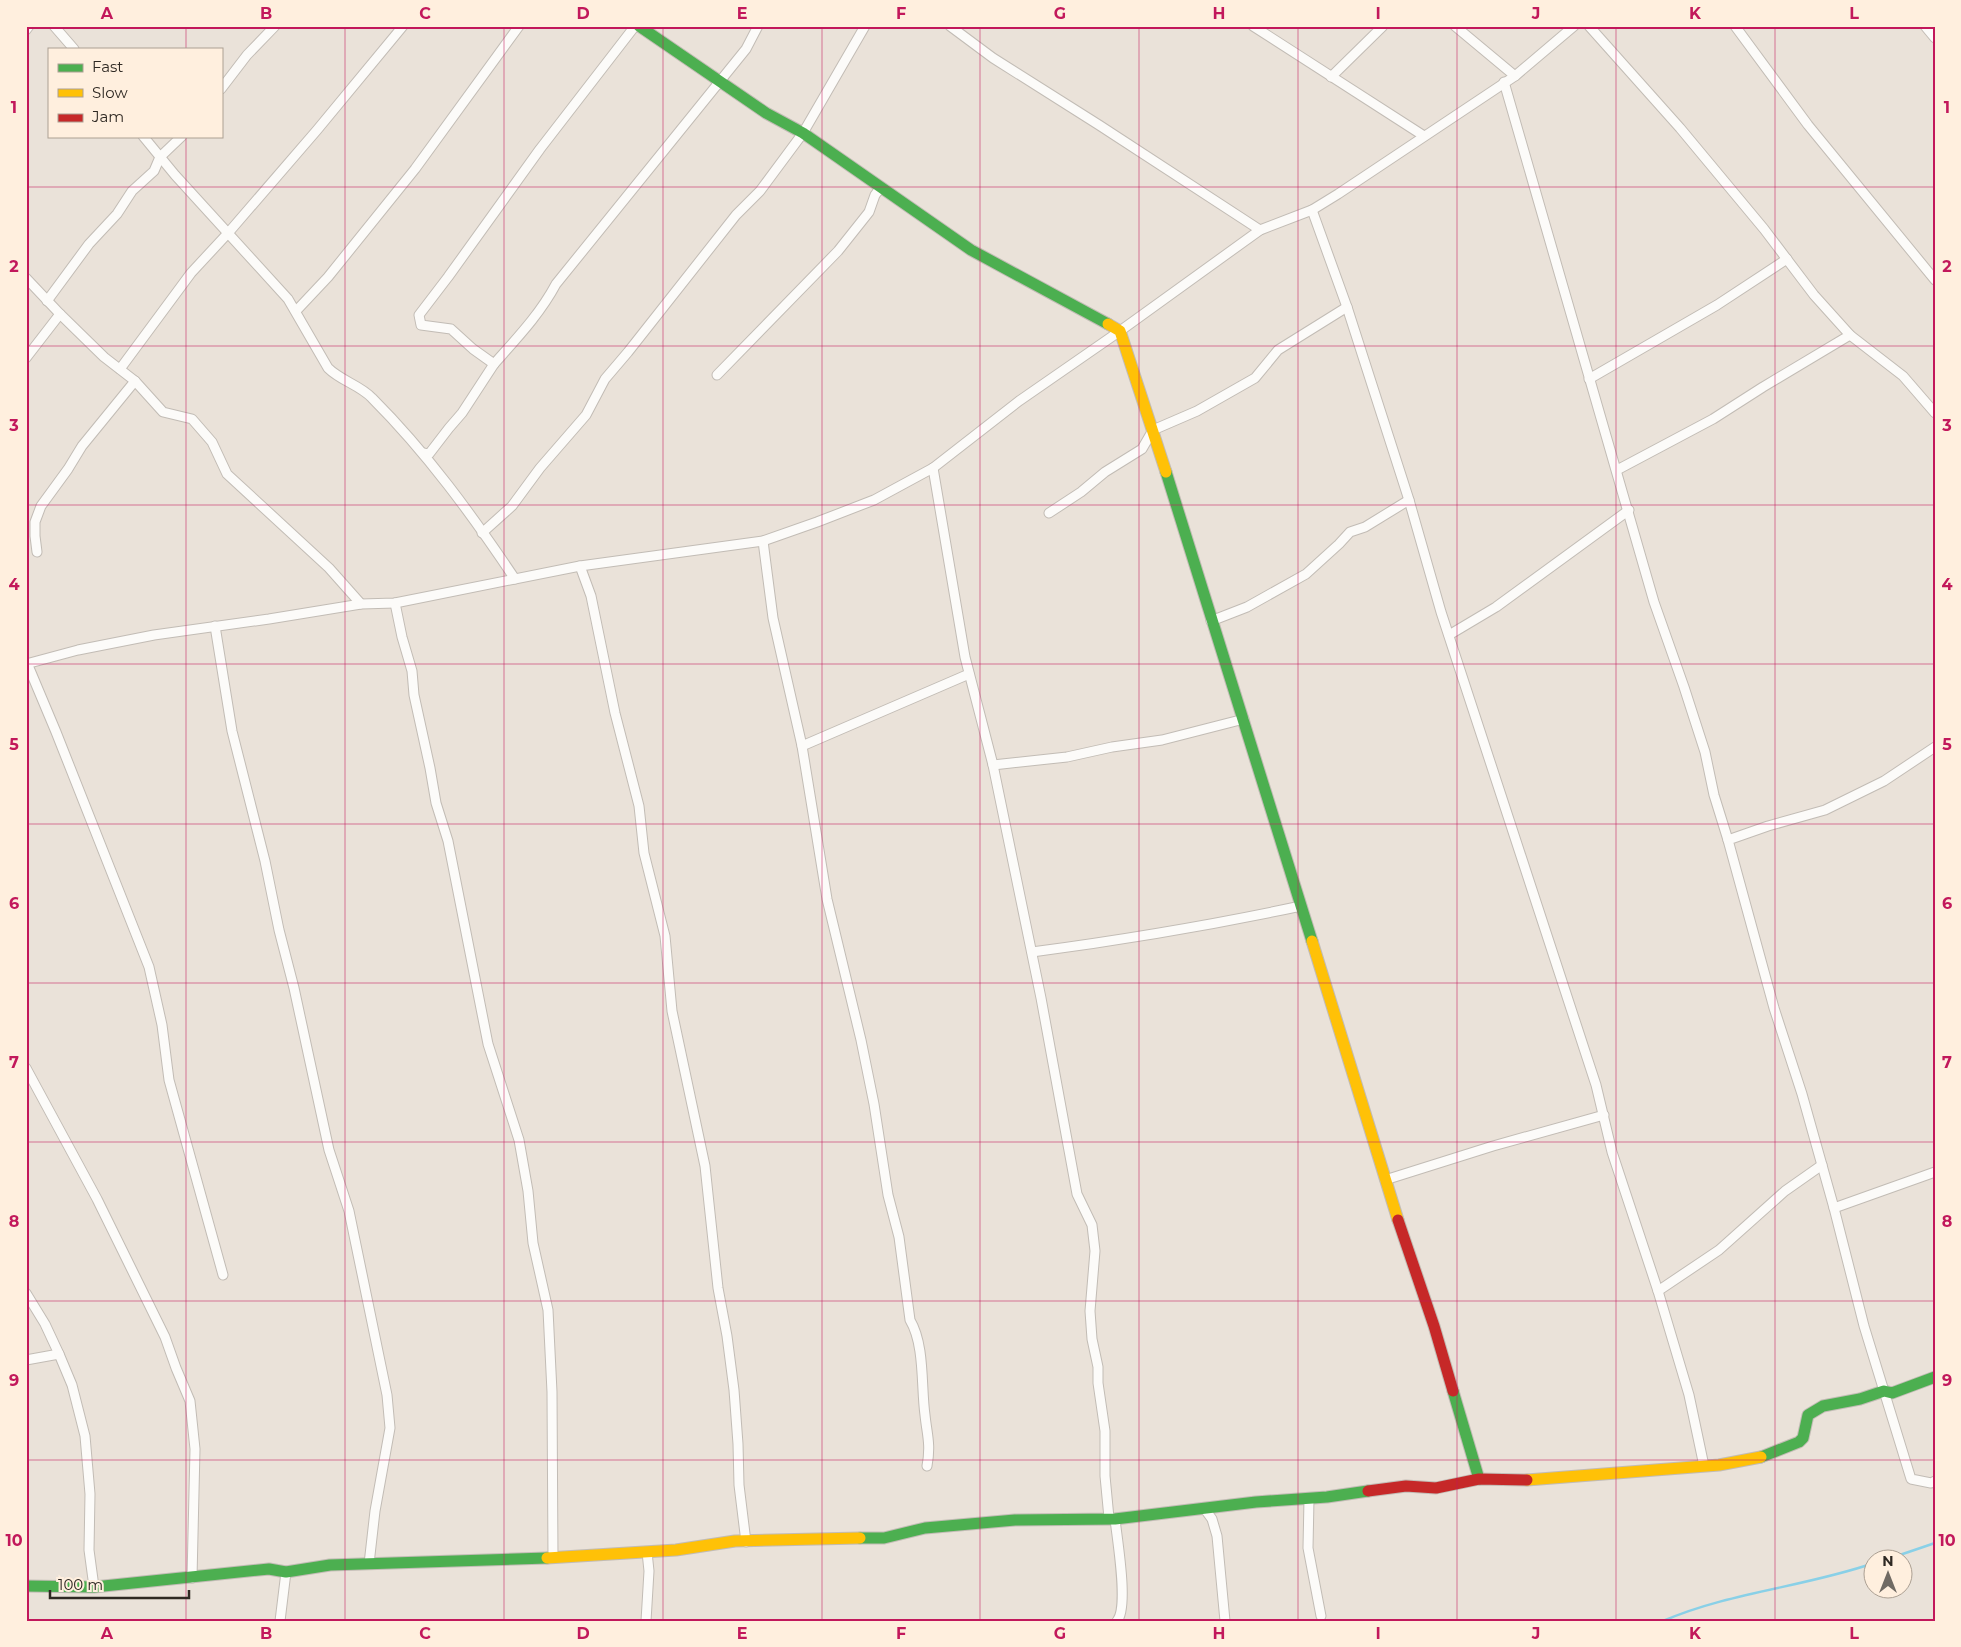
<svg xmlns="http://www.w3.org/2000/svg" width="1961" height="1647" viewBox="0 0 1961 1647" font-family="Montserrat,sans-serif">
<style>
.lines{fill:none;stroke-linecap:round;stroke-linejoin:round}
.stream{stroke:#89d0e7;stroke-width:2.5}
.street-casing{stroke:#c2bcb5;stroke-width:11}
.fast-casing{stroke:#c2bcb5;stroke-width:13}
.slow-casing{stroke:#c2bcb5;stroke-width:13}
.jam-casing{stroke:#c2bcb5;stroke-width:13}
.street{stroke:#fcfbf9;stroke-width:9}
.fast{stroke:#4caf50;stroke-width:11}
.slow{stroke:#ffc107;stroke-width:11}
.jam{stroke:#c62828;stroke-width:11}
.grid{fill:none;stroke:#c2185b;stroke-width:1;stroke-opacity:0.55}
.neatline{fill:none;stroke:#c2185b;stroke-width:2}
.grid-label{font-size:16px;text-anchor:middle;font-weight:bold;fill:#c2185b}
</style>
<rect width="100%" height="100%" fill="#eae2d9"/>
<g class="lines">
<g class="stream">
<path d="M1885 1560 1935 1543"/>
<path d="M1663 1621C1730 1592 1805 1587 1874 1563"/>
</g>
<g class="street-casing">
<g id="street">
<path d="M54 26 74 49"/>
<path d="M950 26 993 58 1099 125 1260 230"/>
<path d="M1253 26 1424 136"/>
<path d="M1455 26 1515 76"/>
<path d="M1589 26 1680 128 1764 229 1814 295 1850 335 1763 387 1713 419 1617 470"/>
<path d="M1735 26 1808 125 1935 280"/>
<path d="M1925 26 1935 38"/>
<path d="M26 30 29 26"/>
<path d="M1331 77 1383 26"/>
<path d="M1504 82 1654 602 1684 687 1705 752 1714 795 1728 840"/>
<path d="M221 89 247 55 275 26"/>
<path d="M143 136 175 175 288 299 328 368C341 381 360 385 372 398 427 453 472 515 515 579"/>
<path d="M1312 210 1347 307 1409 500 1441 612 1596 1085 1612 1152 1658 1291 1689 1395 1704 1466"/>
<path d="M26 278 60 314 104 357 135 381 163 412 192 419 212 442 227 474 329 568 361 604"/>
<path d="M47 301 89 244 117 214 132 191 154 171 160 157 182 136"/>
<path d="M296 311 328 277 415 169 519 26"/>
<path d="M1850 335 1903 376 1935 413"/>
<path d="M26 358 60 314"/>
<path d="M494 364C517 338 540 314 556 284L746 49 758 26"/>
<path d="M120 369 191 273 229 232 317 130 403 26"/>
<path d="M717 375 838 251 869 212 875 195 881 187"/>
<path d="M1589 379 1717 305 1787 259"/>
<path d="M423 453 429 454 449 428 462 413 494 364 473 349 451 329 421 325 419 315 448 277 540 149 635 26"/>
<path d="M933 468 965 657 993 765 1041 998 1077 1194 1092 1225 1095 1251 1090 1311 1092 1339 1098 1367V1383L1105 1431V1476L1109 1518"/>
<path d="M1049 513 1081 492 1105 472 1142 449 1153 430 1197 411 1255 378 1278 350 1347 307"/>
<path d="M482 533 512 506 540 468 586 415 605 379 628 352 736 215 760 191 803 133 865 26"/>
<path d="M763 541 773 618 802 746 827 899 861 1040 874 1104 888 1195 899 1237 910 1320C925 1345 921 1387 925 1415 927 1435 931 1444 927 1466"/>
<path d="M37 552 35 536V522L41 506 68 469 82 446 135 381"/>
<path d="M580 566 591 596 615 713 639 806 644 853 665 936 672 1011 705 1166 718 1288 727 1336 734 1390 738 1444 739 1485 746 1542"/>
<path d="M395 603 402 637 412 671 414 695 430 768 436 803 448 841 488 1044 519 1140 528 1191 533 1243 548 1310 552 1392 553 1558"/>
<path d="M1211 621 1247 607 1306 574 1339 544 1350 532 1365 527 1409 500"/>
<path d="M215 626 232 731 265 861 279 930 294 988 329 1150 349 1211 387 1395 390 1428 375 1511 369 1564"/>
<path d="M1449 635 1496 607 1629 510"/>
<path d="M27 663 56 732 149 967 162 1025 169 1080 223 1275"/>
<path d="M26 664 78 650 154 635 269 619 361 604 395 603 580 566 763 541 817 522 874 500 933 468 1019 401 1120 331 1260 230 1312 210 1338 194 1515 76 1574 26"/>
<path d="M802 746 969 674"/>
<path d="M1935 747 1884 781 1825 810 1768 826 1728 840 1774 1008 1802 1094 1834 1208 1864 1326 1911 1479 1931 1483 1935 1481"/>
<path d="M993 765 1067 757 1112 747 1162 740 1244 719"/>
<path d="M1032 952C1122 940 1212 925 1301 906"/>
<path d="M26 1068 97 1199 165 1337 176 1368 190 1401 195 1449 192 1578"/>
<path d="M1385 1180 1493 1146 1604 1115"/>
<path d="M1834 1208 1935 1172"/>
<path d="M1658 1291 1719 1250 1785 1191 1822 1165"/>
<path d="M26 1293 45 1324 59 1354 72 1385 85 1436 90 1494 89 1550 94 1587"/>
<path d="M26 1360 59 1354"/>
<path d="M1309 1499 1308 1548 1321 1616"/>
<path d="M1204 1508 1212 1519 1217 1536 1225 1621"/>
<path d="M1115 1519C1117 1539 1129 1607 1117 1621"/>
<path d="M280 1621 286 1572"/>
<path d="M646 1621 649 1571 647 1552"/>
</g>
</g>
<g class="fast-casing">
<g id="fast">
<path d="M639 26 766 113 803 133 971 250 1108 324"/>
<path d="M1166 472 1312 941"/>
<path d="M1453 1391 1479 1479"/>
<path d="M1761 1457 1799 1442 1803 1438 1808 1415 1823 1406 1860 1399 1884 1391 1892 1393 1935 1377"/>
<path d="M860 1538H884L925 1528 1015 1520 1115 1519 1256 1502 1327 1497 1368 1491"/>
<path d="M26 1586 94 1587 269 1569 286 1572 330 1565 547 1558"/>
</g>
</g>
<g class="slow-casing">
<g id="slow">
<path d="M1108 324 1120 331 1166 472"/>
<path d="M1312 941 1398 1220"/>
<path d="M1527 1480 1719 1465 1761 1457"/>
<path d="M547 1558 676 1550 735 1541 860 1538"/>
</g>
</g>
<g class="jam-casing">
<g id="jam">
<path d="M1398 1220 1434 1326 1453 1391"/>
<path d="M1368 1491 1406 1486 1436 1488 1479 1479 1527 1480"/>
</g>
</g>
<use href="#street" class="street"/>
<use href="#fast" class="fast"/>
<use href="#slow" class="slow"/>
<use href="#jam" class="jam"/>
</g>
<path class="grid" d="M186 26V49M345 26V1621M504 26V1621M663 26V1621M822 26V1621M980 26V1621M1139 26V1621M1298 26V1621M1457 26V1621M1616 26V1621M1775 26V1621M186 136V1621M26 187H1935M26 346H1935M26 505H1935M26 664H1935M26 824H1935M26 983H1935M26 1142H1935M26 1301H1935M26 1460H1935"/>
<rect width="1961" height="1647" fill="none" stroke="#ffefde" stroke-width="55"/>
<rect x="48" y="48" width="175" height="90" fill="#ffefde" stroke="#aca093"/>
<rect x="58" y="64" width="25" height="8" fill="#4caf50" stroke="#aca093"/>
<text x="92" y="72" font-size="15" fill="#2f2923">Fast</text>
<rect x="58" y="89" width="25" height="8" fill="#ffc107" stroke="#aca093"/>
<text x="92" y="98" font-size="15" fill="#2f2923">Slow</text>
<rect x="58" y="114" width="25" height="8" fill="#c62828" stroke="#aca093"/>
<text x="92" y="122" font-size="15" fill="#2f2923">Jam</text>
<g transform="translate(1888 1574)"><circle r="24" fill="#ffefde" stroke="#aca093"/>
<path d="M0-4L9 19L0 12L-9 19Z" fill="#706a63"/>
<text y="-8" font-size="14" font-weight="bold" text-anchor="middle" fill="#2f2923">N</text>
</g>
<path d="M50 1590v8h139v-8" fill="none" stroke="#2f2923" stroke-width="2.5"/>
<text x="58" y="1590" font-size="15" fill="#2f2923" stroke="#ffefde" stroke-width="4" paint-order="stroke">100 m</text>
<rect x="28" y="28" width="1906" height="1592" class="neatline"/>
<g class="grid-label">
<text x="107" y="19">A</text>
<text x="266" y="19">B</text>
<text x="425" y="19">C</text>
<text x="583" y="19">D</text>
<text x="742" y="19">E</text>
<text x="901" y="19">F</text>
<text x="1060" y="19">G</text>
<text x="1219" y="19">H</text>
<text x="1378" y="19">I</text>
<text x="1536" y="19">J</text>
<text x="1695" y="19">K</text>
<text x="1854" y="19">L</text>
<text x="14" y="113">1</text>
<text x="1947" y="113">1</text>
<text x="14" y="272">2</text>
<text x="1947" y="272">2</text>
<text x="14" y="431">3</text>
<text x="1947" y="431">3</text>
<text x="14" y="590">4</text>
<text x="1947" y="590">4</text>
<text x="14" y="750">5</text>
<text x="1947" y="750">5</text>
<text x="14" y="909">6</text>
<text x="1947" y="909">6</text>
<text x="14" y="1068">7</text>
<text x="1947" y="1068">7</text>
<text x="14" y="1227">8</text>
<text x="1947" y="1227">8</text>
<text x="14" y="1386">9</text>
<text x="1947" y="1386">9</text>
<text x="14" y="1546">10</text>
<text x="1947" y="1546">10</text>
<text x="107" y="1639">A</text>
<text x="266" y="1639">B</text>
<text x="425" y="1639">C</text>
<text x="583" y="1639">D</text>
<text x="742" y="1639">E</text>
<text x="901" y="1639">F</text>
<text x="1060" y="1639">G</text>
<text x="1219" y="1639">H</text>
<text x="1378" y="1639">I</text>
<text x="1536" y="1639">J</text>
<text x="1695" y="1639">K</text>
<text x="1854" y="1639">L</text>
</g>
</svg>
